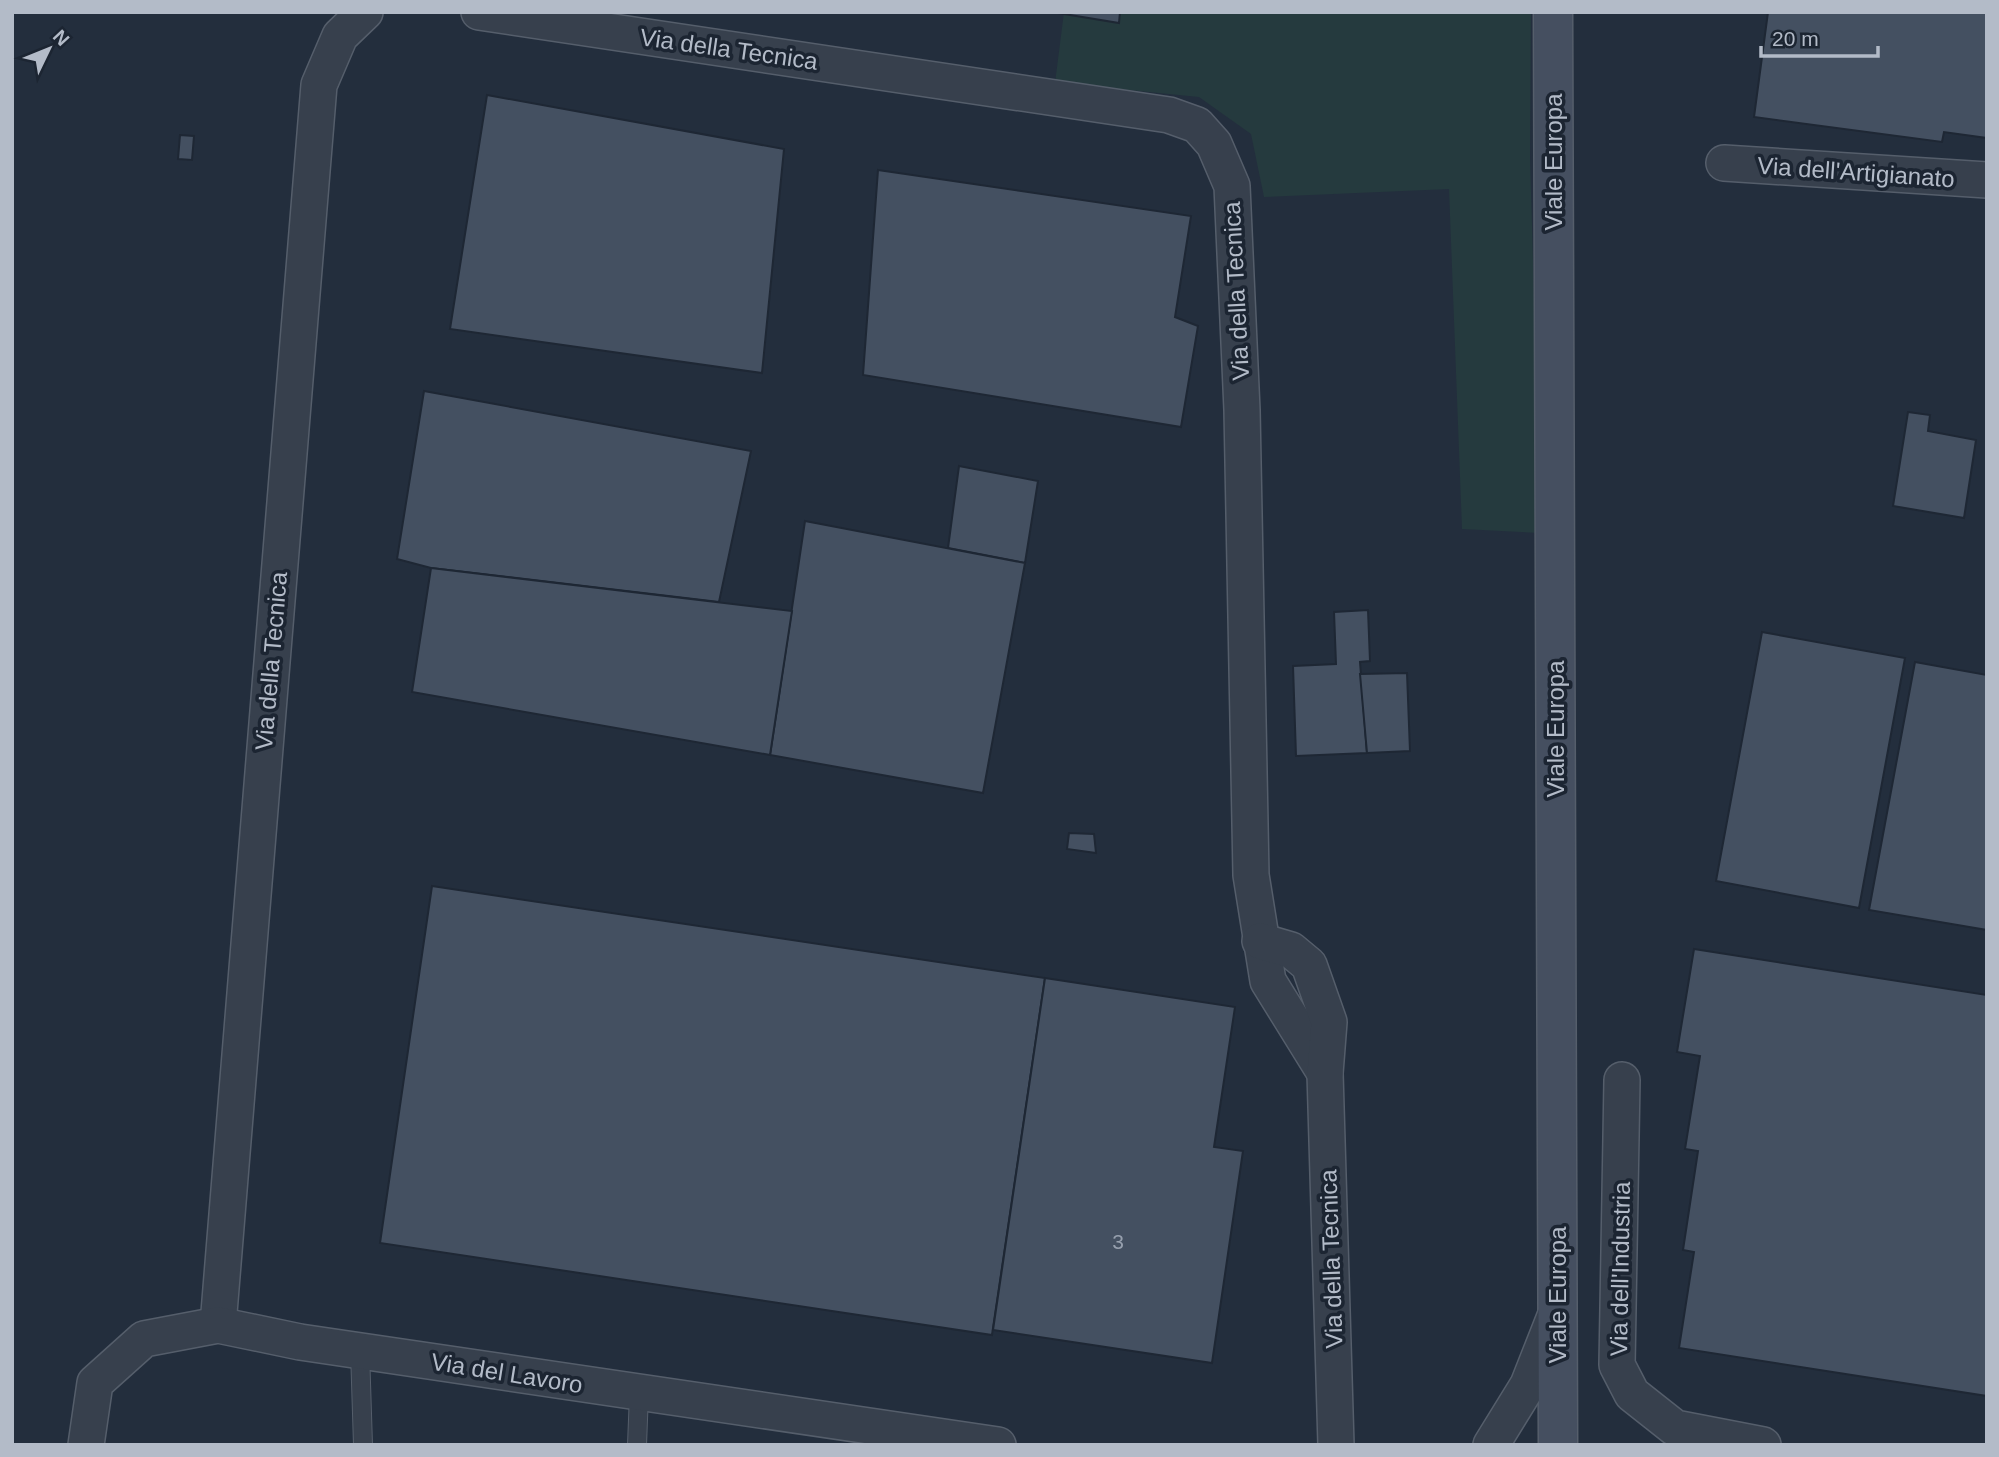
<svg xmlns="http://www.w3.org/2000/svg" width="1999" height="1457" viewBox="0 0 1999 1457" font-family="Arial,sans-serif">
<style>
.green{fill:#253a3e}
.building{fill:#445061;stroke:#1e2734;stroke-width:2}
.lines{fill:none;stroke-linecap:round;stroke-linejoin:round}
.service-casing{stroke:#555e6b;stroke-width:20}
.minor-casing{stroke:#555e6b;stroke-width:38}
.secondary-casing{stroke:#555e6b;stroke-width:41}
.service{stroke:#37404d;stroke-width:18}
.minor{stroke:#37404d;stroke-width:35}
.secondary{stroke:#454f60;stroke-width:38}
.labels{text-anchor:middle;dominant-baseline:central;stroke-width:7;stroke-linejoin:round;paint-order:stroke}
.number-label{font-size:21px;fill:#97a0ae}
.street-label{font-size:24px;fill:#b3bbc8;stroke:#1c2532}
</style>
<rect width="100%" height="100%" fill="#232e3d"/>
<path class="green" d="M1064 12H1531L1530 158 1541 533 1462 529 1449 189 1264 197 1251 134 1199 97 1089 86 1054 91Z"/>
<g class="building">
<path d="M1052 12H1120L1119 23Z"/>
<path d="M1768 12H1987V138L1944 132 1942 142 1754 117Z"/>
<path d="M487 95 784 149 762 373 450 329Z"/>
<path d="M180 135 194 136 192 160 178 159Z"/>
<path d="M878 170 1191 216 1175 317 1198 326 1181 427 863 375Z"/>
<path d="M424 391 751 451 719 602 431 568 397 559Z"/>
<path d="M1908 412 1930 415 1928 431 1976 440 1964 518 1893 506Z"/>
<path d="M959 466 1038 481 1025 563 948 548Z"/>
<path d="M805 521 1025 563 983 793 770 755Z"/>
<path d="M431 568 792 611 770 755 412 692Z"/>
<path d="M1368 610 1370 661 1360 662 1367 753 1296 756 1293 666 1336 664 1334 612Z"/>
<path d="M1762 632 1905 658 1859 908 1716 881Z"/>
<path d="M1915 662 1987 675V930L1869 910Z"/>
<path d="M1407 673 1410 751 1367 753 1360 674Z"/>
<path d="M1069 833 1094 834 1096 853 1067 849Z"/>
<path d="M432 886 1045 978 992 1335 380 1243Z"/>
<path d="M1694 949 1987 995V1396L1679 1348 1694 1252 1683 1250 1698 1151 1685 1149 1700 1056 1677 1052Z"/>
<path d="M1045 978 1235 1007 1214 1147 1243 1151 1212 1363 993 1330Z"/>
</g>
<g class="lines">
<g class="service-casing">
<g id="service">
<path d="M360 1351 363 1445"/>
<path d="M637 1445 639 1394"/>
</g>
</g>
<g class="minor-casing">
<g id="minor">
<path d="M479 12 1169 115 1197 125 1214 144 1232 186 1242 410 1251 875 1268 981 1325 1073"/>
<path d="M1724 163 1987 180"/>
<path d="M1260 941 1291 950 1309 965 1329 1022 1325 1073 1336 1445"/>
<path d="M1622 1080 1617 1365 1632 1394 1675 1428 1763 1445"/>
<path d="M218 1325 319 85 340 36 365 12"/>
<path d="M86 1445 95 1383 144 1339 218 1325 300 1342 998 1445"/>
<path d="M1491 1445 1528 1385 1556 1314"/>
</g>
</g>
<g class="secondary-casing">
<path id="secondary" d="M1553 12 1558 1445"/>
</g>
<use href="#service" class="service"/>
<use href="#minor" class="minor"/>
<use href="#secondary" class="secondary"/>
</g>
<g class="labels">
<g class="number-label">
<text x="1118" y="1241">3</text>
</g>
<g class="street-label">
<text transform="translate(729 49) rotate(8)">Via della Tecnica</text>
<text transform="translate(1553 162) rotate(-90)">Viale Europa</text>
<text transform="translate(1856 172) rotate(4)">Via dell'Artigianato</text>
<text transform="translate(1236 291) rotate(-93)">Via della Tecnica</text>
<text transform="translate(271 661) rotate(-85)">Via della Tecnica</text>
<text transform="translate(1555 729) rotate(-90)">Viale Europa</text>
<text transform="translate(1331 1259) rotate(-92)">Via della Tecnica</text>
<text transform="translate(1620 1269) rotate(-89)">Via dell'Industria</text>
<text transform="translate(1557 1295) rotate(-90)">Viale Europa</text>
<text transform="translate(507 1373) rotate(9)">Via del Lavoro</text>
</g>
</g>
<rect width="1999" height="1457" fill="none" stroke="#b3bbc8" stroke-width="28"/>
<g transform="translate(49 49) rotate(47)" stroke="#1c2532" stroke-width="5" paint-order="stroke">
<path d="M0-5L12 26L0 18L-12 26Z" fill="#b3bbc8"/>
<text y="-10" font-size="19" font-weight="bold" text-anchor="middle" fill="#b3bbc8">N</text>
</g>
<path d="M1761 46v10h117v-10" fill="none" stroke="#b3bbc8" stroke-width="3.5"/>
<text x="1772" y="46" font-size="21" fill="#b3bbc8" stroke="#1c2532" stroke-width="5" paint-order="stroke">20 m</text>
</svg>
